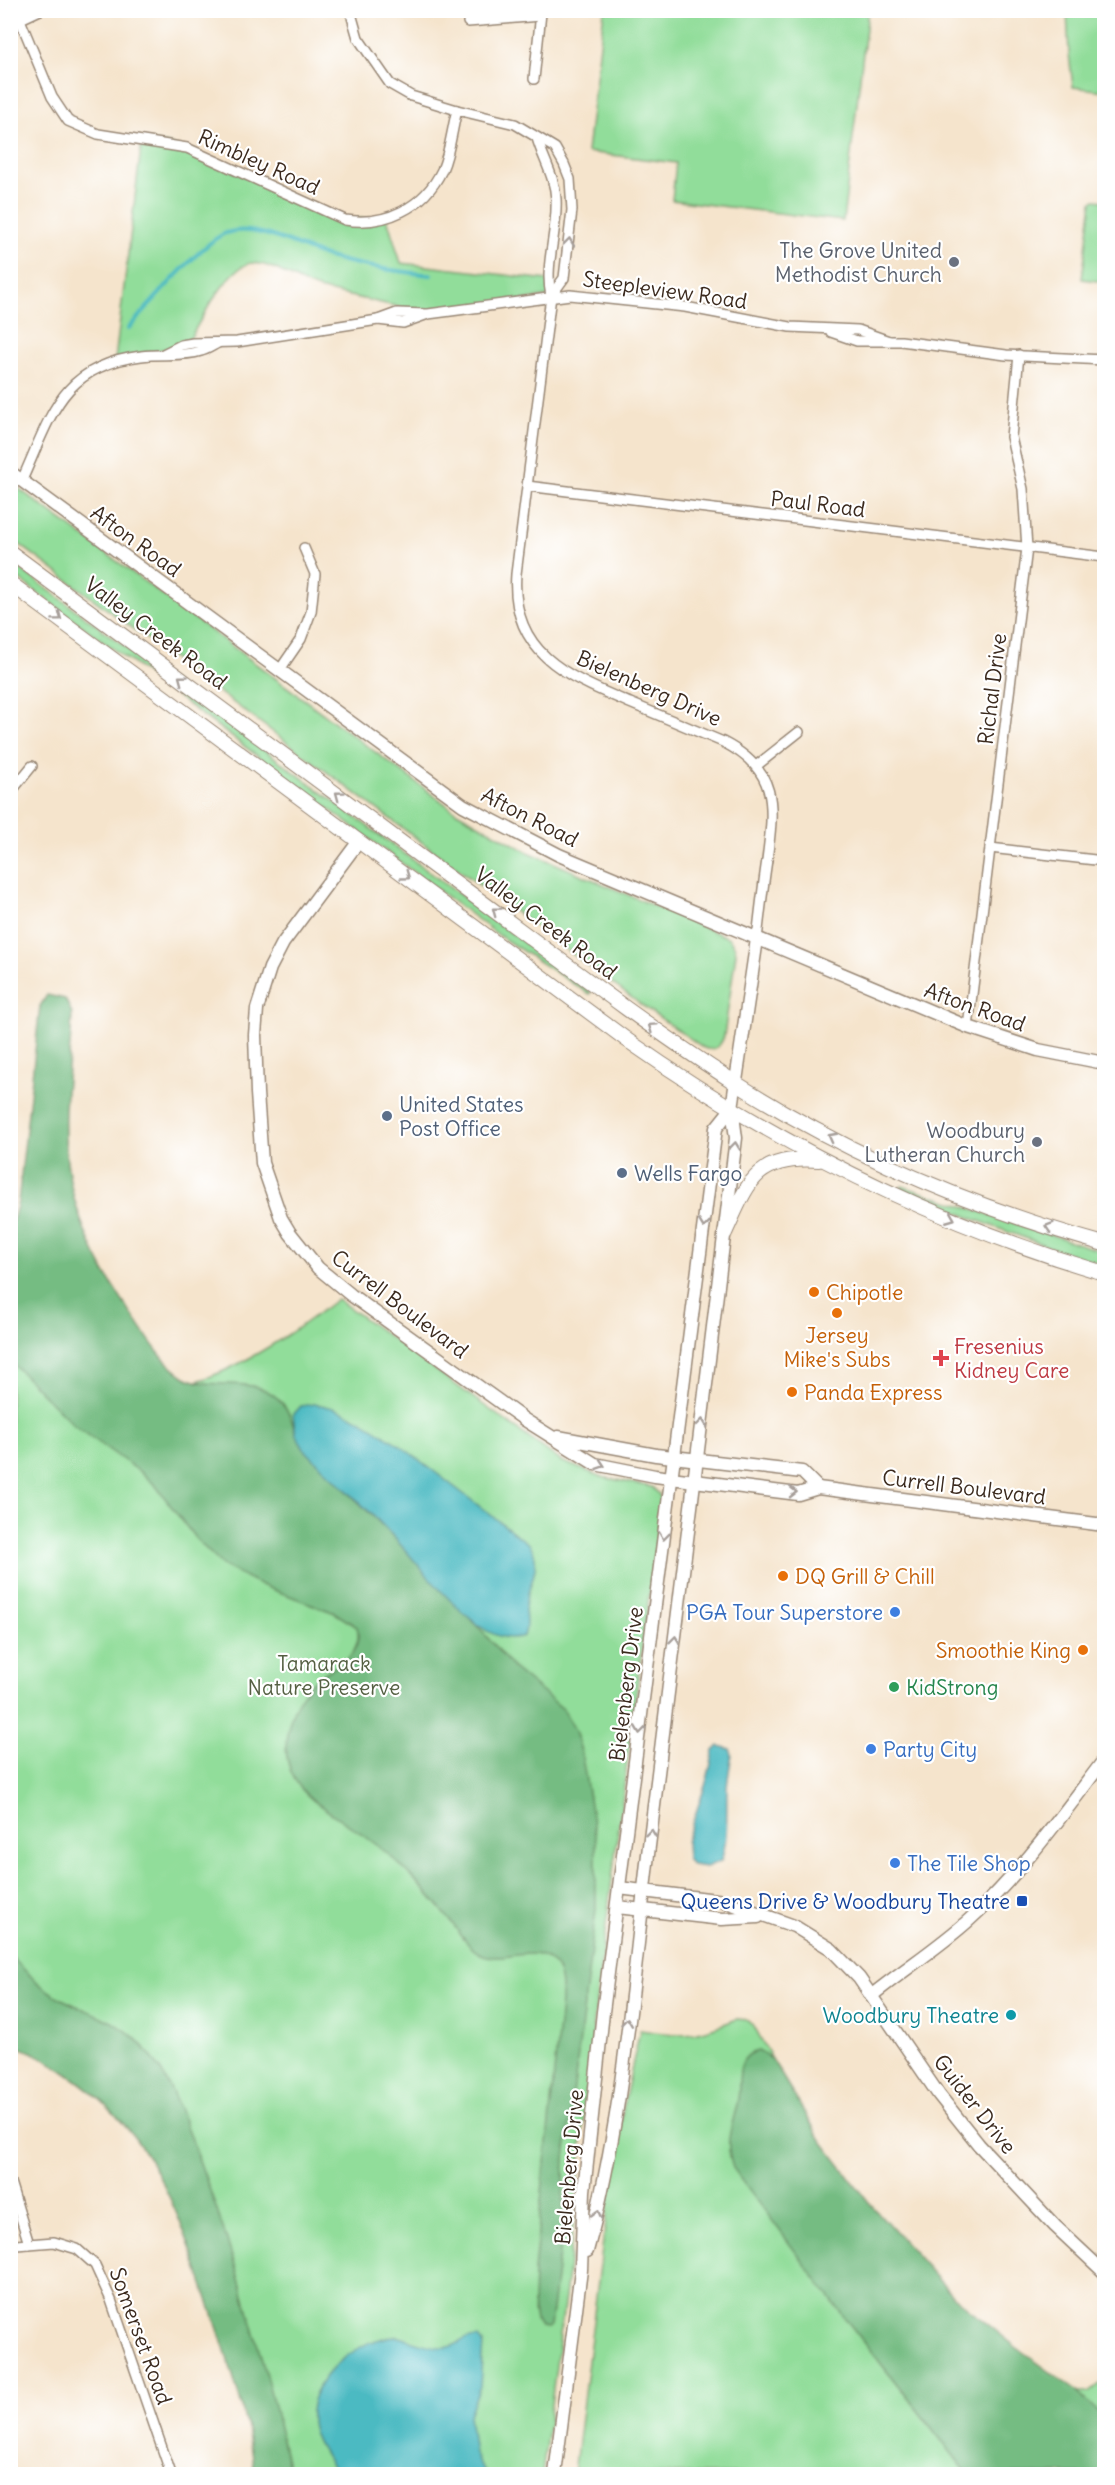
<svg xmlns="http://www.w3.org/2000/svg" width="1115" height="2485" viewBox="0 0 1115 2485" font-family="Delius,sans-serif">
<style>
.green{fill:#91dd9a;stroke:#66845c;stroke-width:1.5}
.forest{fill:#74bc82;stroke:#587350;stroke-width:1.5}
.water{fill:#4bbac2;stroke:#437270;stroke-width:1.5}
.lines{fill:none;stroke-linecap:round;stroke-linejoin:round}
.stream{stroke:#4bbac2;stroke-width:4}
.minor-casing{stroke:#988775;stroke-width:12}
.tertiary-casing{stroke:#988775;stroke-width:15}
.secondary-casing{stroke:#988775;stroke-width:16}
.minor{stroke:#fff;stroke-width:9}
.tertiary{stroke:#fff;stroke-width:12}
.secondary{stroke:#fff;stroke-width:14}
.oneway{stroke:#a79f9a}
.worship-dot{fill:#6b7280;stroke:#fff;stroke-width:2}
.service-dot{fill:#5c6f8a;stroke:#fff;stroke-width:2}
.food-dot{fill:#e8710a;stroke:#fff;stroke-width:2}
.health-dot{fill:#e0444e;stroke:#fff;stroke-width:2}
.shop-dot{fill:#3f7fe0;stroke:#fff;stroke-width:2}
.leisure-dot{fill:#2e9e5b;stroke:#fff;stroke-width:2}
.transit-dot{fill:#1a4fb4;stroke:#fff;stroke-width:2}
.culture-dot{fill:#0f9aa8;stroke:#fff;stroke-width:2}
.labels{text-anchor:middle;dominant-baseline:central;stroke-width:4.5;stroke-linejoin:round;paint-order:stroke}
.street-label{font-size:21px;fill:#3b2a1e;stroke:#fff}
.worship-label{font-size:21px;fill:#5b616d;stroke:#fff;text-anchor:end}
.service-label{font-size:21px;fill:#4e5e75;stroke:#fff;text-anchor:start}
.food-label{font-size:21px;fill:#c56008;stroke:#fff;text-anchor:start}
.health-label{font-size:21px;fill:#be3a42;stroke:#fff;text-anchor:start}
.shop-label{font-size:21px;fill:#366cbe;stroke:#fff;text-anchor:start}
.park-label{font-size:21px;fill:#556043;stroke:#fff}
.leisure-label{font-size:21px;fill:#27864d;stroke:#fff;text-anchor:start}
.transit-label{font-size:21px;fill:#164399;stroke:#fff;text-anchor:end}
.culture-label{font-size:21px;fill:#0d838f;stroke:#fff;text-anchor:end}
</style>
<rect width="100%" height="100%" fill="#fff"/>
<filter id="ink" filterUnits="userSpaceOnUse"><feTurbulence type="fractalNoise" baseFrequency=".0167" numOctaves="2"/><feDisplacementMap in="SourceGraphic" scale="12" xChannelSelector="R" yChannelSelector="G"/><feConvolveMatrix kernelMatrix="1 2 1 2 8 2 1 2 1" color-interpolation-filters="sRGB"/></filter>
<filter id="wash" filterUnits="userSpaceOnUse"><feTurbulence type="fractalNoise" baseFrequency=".008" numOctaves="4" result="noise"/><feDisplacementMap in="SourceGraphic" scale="24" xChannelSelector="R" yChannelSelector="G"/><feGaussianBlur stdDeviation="1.35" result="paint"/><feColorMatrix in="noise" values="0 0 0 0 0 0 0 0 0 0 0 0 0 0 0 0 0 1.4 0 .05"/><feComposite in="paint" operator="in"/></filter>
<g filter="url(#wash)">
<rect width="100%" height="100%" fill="#f5e4cc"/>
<g class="green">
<path d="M604 11H868L843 221 672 200 676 163 587 152Z"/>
<path d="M1067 11H1104V91L1073 87 1069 54Z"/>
<path d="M142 140 172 145 345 219 387 218 401 263 548 280 551 296 431 314 318 289C297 282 276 265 254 263 231 261 197 326 187 344L115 360Z"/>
<path d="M1095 200 1104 201V282L1082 279 1092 202Z"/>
<path d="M11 483 455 811 526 851 729 938 735 947 736 953 724 1036C721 1046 714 1052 704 1048L640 1004 11 538Z"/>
<path d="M11 562 591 992 589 994 504 939 11 573Z"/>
<path d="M902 1186 1104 1252V1265C1035 1243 968 1218 901 1189Z"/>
<path d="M10 1241 192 1392 206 1383 197 1381C242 1368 300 1328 337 1299L561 1461 602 1477 652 1487 659 1494 661 1503 597 1994 568 2274 542 2474H261L254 2418 170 2181 110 2076 11 2018Z"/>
<path d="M737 2019 748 2020 755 2028 772 2059 768 2055 815 2139 886 2226 963 2310 1087 2399 1078 2392H1089L1104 2381V2474H574L603 2241 624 2103 640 2030C686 2037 694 2036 737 2019Z"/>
</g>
<g class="forest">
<path d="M47 995 65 999 72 1013C71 1047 66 1080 65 1113 62 1192 88 1252 132 1315 147 1336 162 1363 185 1377 214 1393 256 1371 283 1404 294 1417 294 1435 304 1449L386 1529 458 1607 477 1625 513 1668 563 1709 575 1730 581 1751 596 1840V1909L565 2159 561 2237 550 2326 547 2328 540 2327 536 2321 533 2304 534 2271 560 2014C561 1999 564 1977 554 1965 534 1941 505 1965 481 1954 466 1947 456 1926 445 1914 431 1896 415 1880 399 1864 386 1852 371 1840 356 1830 336 1815 306 1801 294 1778 277 1746 290 1702 316 1679 327 1670 341 1666 350 1656 357 1647 360 1637 357 1627L335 1613 266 1587 223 1566 195 1538 156 1486 143 1474 74 1425 11 1362V1227L18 1202 40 1006Z"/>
<path d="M10 1955C26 1972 42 1989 62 1999 87 2012 116 2019 137 2040 168 2070 180 2112 196 2152 234 2252 263 2356 287 2461V2474H254C249 2419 231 2369 214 2317 181 2220 155 2129 63 2071 47 2060 30 2049 11 2045Z"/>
<path d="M758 2051 772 2059 821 2140 868 2201 953 2296 1016 2347 1078 2392 1104 2418V2474H968L848 2322 733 2168C723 2138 733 2127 738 2099 741 2081 734 2056 758 2051Z"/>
</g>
<g class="water">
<path d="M314 1404C346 1407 375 1429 401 1446L530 1545C544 1566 527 1586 525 1607 525 1617 528 1626 524 1636 508 1642 489 1634 477 1624 444 1599 417 1562 389 1532 362 1503 331 1477 304 1449L296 1435 293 1415 301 1406Z"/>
<path d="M719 1746 730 1749 732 1754C730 1765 728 1777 727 1788 726 1813 729 1837 721 1861L706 1867 692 1865 687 1858 686 1842 707 1780 714 1751Z"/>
<path d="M396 2336C412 2340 432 2349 448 2347 462 2345 460 2336 479 2338L483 2343 480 2386 469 2415 474 2454 486 2474H337C325 2455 308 2435 311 2411 314 2374 361 2338 396 2336Z"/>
</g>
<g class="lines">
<path class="stream" d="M128 329C148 307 202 242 226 233 258 222 301 250 332 258 364 267 398 271 431 275"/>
</g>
</g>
<g filter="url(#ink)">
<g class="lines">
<g class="minor-casing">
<g id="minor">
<path d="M16 10 52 97 68 121 98 134 187 148 345 220C385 226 424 208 442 170 450 152 452 129 457 110"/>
<path d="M350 10 358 38 390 84 411 96 457 110 515 124 555 148 564 164 570 179 572 210 564 278 551 296"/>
<path d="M468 22 540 16"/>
<path d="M10 24 40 10"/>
<path d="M534 79 541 13"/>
<path d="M537 138C543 159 555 177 556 199 558 232 544 264 551 296L516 574C510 654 569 677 630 703 661 716 692 729 723 742 779 771 774 805 767 860 763 886 760 913 757 939"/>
<path d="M378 320 397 313 426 314"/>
<path d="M831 332 857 341H901L1006 355 1104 360"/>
<path d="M163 354 181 345 193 343 237 342 378 320 403 323 428 314 570 295 685 307 790 327 858 330 889 341"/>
<path d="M22 480C51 416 61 366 141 356 161 353 183 357 201 351 207 350 212 346 218 343"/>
<path d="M527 486 1104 557"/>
<path d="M279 671 301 639 311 612 315 574 304 548"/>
<path d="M756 766 799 732"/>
<path d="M10 793 32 766"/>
<path d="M990 848 1104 861"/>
<path d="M968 1027 1027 548 1023 489 1011 437 1019 355"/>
<path d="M10 2182 29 2244"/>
<path d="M10 2249 16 2245 54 2242 77 2249 95 2265 111 2300 171 2474"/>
</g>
</g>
<g class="tertiary-casing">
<g id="tertiary">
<path d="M10 472 463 805 559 855 968 1027 1038 1050 1104 1063"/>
<path d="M359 841 283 943 270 968 257 1009 255 1035 257 1093 262 1163 281 1218 290 1233 318 1268 351 1295 525 1420 595 1464 655 1476 798 1494 818 1488 1104 1525"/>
<path d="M558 1437 656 1455 802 1472 818 1488"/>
<path d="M619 1888 724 1901 794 1926 831 1949 859 1978 939 2095 979 2145 1055 2226 1104 2272"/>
<path d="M617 1907 722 1919 758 1917"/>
<path d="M871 1996C903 1970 938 1948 969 1920 1021 1873 1062 1815 1104 1760"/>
<path d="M587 2251C624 2117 633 1975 650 1838 679 1605 708 1371 736 1138L732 1108 757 939"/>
<path d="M555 2474 581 2270 584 2191 603 2012 716 1128 732 1108"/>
</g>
</g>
<g class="secondary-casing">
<g id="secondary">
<path d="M10 552C153 657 295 762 436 868 535 940 631 1016 734 1082 847 1154 975 1208 1104 1244"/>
<path d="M10 583 627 1040C772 1142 934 1223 1104 1273"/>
<path d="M725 1233C748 1183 755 1155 819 1160"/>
</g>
</g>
<use href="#minor" class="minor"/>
<use href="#tertiary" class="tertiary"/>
<use href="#secondary" class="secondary"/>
</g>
<defs><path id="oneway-chevron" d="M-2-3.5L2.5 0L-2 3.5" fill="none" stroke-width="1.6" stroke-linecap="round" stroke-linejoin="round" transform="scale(1.5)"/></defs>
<g class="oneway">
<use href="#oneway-chevron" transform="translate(569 242) rotate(-83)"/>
<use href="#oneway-chevron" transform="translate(58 617) rotate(37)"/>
<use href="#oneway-chevron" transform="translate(182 679) rotate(-143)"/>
<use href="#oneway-chevron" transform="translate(339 795) rotate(-143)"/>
<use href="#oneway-chevron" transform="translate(406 876) rotate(36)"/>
<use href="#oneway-chevron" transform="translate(496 911) rotate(-143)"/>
<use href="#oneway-chevron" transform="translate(652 1027) rotate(-145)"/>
<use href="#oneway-chevron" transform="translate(832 1137) rotate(-152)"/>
<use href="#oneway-chevron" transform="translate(735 1146) rotate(-84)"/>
<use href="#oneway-chevron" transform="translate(951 1218) rotate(22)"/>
<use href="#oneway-chevron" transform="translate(704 1224) rotate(97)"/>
<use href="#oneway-chevron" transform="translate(1049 1227) rotate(-162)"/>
<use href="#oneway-chevron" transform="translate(702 1423) rotate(-83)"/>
<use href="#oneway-chevron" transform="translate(601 1465) rotate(19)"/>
<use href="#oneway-chevron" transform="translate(793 1492) rotate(1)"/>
<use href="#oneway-chevron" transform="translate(664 1536) rotate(97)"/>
<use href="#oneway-chevron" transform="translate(675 1640) rotate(-83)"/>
<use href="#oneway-chevron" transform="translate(640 1730) rotate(97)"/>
<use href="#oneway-chevron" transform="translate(651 1833) rotate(-83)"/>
<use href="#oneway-chevron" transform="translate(627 2022) rotate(-83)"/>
<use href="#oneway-chevron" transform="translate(597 2214) rotate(-74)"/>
</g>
</g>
<g class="worship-dot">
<circle cx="954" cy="262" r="6"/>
<circle cx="1037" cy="1142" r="6"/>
</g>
<g class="service-dot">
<circle cx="387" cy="1116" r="6"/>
<circle cx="622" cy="1173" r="6"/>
</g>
<g class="food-dot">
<circle cx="814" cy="1292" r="6"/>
<circle cx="837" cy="1313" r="6"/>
<circle cx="792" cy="1392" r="6"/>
<circle cx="783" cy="1576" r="6"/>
<circle cx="1083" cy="1650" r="6"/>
</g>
<path class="health-dot" d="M938 1349h6v6h6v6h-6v6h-6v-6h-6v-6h6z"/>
<g class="shop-dot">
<circle cx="895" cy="1612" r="6"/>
<circle cx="871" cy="1749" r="6"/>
<circle cx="895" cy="1863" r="6"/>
</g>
<circle class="leisure-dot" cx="894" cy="1687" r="6"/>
<rect class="transit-dot" x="1016" y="1895" width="12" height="12" rx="3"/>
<circle class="culture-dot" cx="1011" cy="2015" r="6"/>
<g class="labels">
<g class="street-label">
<text transform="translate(259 162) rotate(24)">Rimbley Road</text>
<text transform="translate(665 290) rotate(8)">Steepleview Road</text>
<text transform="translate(818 504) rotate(7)">Paul Road</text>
<text transform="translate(136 541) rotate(36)">Afton Road</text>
<text transform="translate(156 633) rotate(37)">Valley Creek Road</text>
<text transform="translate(649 688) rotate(24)">Bielenberg Drive</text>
<text transform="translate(992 689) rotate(-83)">Richal Drive</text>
<text transform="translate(530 817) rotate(27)">Afton Road</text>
<text transform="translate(546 923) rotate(37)">Valley Creek Road</text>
<text transform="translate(975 1007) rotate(20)">Afton Road</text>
<text transform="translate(400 1304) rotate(37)">Currell Boulevard</text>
<text transform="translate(964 1487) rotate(7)">Currell Boulevard</text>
<text transform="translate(626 1684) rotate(-83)">Bielenberg Drive</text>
<text transform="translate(975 2104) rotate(52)">Guider Drive</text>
<text transform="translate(569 2167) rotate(-85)">Bielenberg Drive</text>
<text transform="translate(141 2336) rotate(70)">Somerset Road</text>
</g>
<g class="worship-label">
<text x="942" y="250">The Grove United<tspan x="942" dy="24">Methodist Church</tspan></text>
<text x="1025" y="1130">Woodbury<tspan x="1025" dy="24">Lutheran Church</tspan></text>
</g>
<g class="service-label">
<text x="399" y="1104">United States<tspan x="399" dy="24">Post Office</tspan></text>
<text x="634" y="1173">Wells Fargo</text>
</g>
<g class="food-label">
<text x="826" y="1292">Chipotle</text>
<text x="837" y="1335" text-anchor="middle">Jersey<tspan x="837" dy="24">Mike's Subs</tspan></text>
<text x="804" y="1392">Panda Express</text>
<text x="795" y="1576">DQ Grill &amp; Chill</text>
<text x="1071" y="1650" text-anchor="end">Smoothie King</text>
</g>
<g class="health-label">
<text x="954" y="1346">Fresenius<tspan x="954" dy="24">Kidney Care</tspan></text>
</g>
<g class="shop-label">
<text x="883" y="1612" text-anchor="end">PGA Tour Superstore</text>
<text x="883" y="1749">Party City</text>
<text x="907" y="1863">The Tile Shop</text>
</g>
<g class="park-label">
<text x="324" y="1663">Tamarack<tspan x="324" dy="24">Nature Preserve</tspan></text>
</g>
<g class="leisure-label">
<text x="906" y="1687">KidStrong</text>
</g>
<g class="transit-label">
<text x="1010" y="1901">Queens Drive &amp; Woodbury Theatre</text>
</g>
<g class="culture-label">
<text x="999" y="2015">Woodbury Theatre</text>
</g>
</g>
<rect width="1115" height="2485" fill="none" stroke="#fff" stroke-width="36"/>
</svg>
